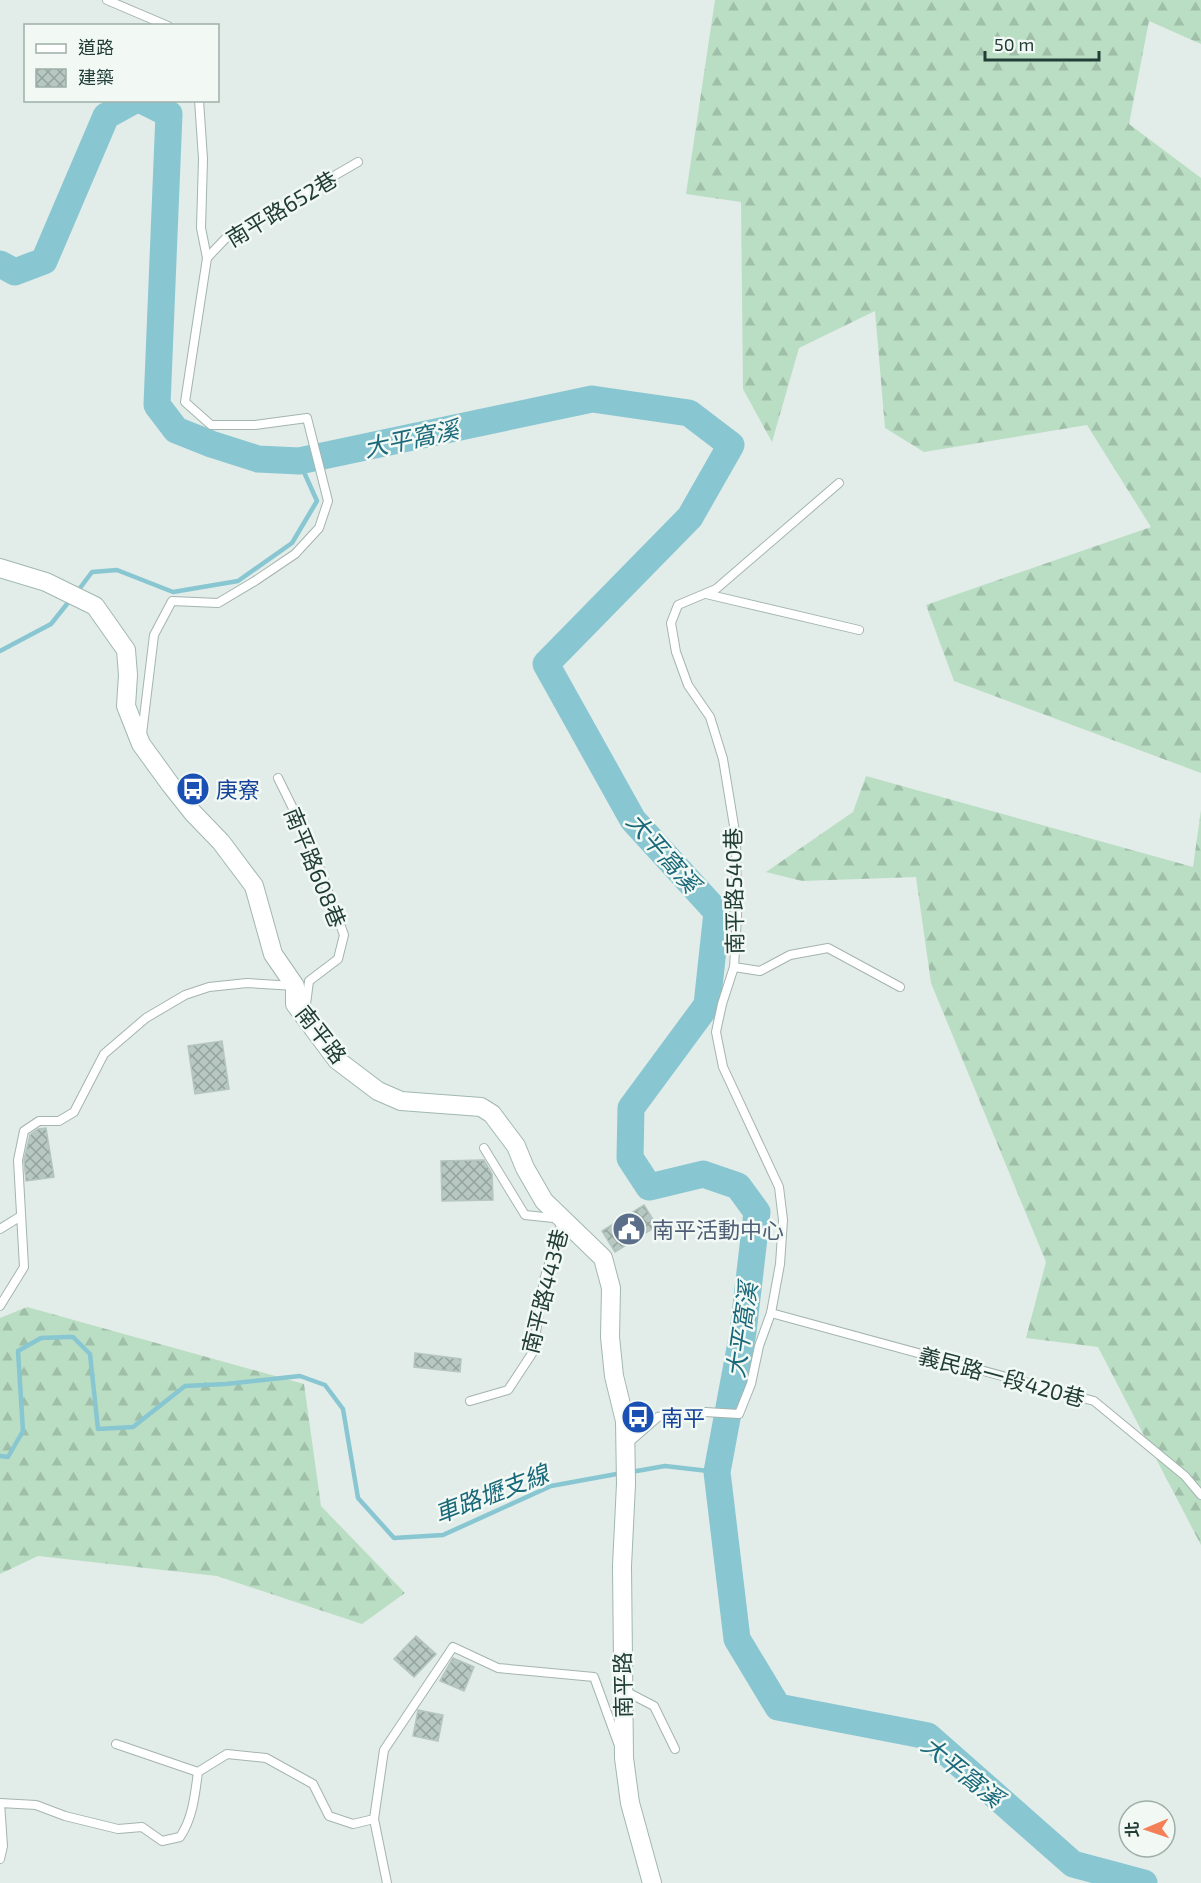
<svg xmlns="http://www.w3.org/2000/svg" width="1201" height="1883" viewBox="0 0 1201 1883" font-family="'Exo 2','Noto Sans TC',sans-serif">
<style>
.forest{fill:url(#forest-firs)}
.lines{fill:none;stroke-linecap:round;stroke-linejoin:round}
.stream{stroke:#88c6d2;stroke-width:4.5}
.river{stroke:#88c6d2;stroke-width:27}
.building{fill:url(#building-cross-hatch);stroke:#b4c6bf;stroke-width:1.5}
.lane-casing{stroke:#a4b4af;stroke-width:10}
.secondary-casing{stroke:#a0b8b0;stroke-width:20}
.lane{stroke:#fff;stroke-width:8}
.secondary{stroke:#fff;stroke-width:18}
.labels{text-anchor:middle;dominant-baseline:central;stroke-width:5;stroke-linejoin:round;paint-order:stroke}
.street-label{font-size:22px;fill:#213d36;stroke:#f2f9f5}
.transit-label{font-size:22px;fill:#164399;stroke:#f2f9f5;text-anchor:start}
.service-label{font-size:22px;fill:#4e5e75;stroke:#f2f9f5;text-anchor:start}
.water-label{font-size:24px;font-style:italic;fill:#1a697a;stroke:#f2f9f5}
</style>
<defs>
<pattern id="forest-firs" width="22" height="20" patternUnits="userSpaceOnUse" patternTransform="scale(1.5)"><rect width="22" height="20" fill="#badec4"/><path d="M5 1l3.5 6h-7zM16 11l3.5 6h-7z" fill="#a0bfa9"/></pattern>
<pattern id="building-cross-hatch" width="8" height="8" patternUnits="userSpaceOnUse" patternTransform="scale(1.5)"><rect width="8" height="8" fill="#b7c7c1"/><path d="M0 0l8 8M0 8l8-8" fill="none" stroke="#94a39e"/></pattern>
</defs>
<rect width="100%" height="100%" fill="#e2ece8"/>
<g class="forest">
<path d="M715 0H1201V44L1149 21 1129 124 1201 178V773L954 681 926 605 1151 527 1087 425 924 452 885 428 875 311 799 348 772 442 743 389 741 202 686 194Z"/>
<path d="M866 776 1193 867 1201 810V1545L1098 1347 1026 1338 1046 1262 931 983 916 877 802 881 766 872 853 812Z"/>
<path d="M27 1307 304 1384 321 1506 405 1593 362 1624 217 1576 38 1556 0 1574V1318Z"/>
</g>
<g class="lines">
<g class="stream">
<path d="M77 592 92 572 117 570 173 592 238 581 292 543 317 501 299 461"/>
<path d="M0 651 51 624 71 599"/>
<path d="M0 1456 8 1457 23 1431 18 1351 41 1338 69 1337H73L90 1354 98 1429 133 1427 185 1386 226 1384 300 1376 325 1385 343 1409 358 1498 394 1538 443 1535 551 1486 622 1473"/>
<path d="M631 1472 665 1466 717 1472"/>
</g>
<g class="river">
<path d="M141 100 169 114 157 405 176 430 211 444 258 459 299 461 592 399 689 413 731 445 690 517 546 664 633 820 717 912 707 1005 631 1108 630 1158 649 1187 703 1174 738 1186 757 1212 743 1332 717 1472 737 1639 778 1707 928 1736 1073 1864 1144 1883"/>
<path d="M0 264 15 272 44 261 106 116 135 100"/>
</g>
</g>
<g class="building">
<path d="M222 1041 229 1089 195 1094 188 1046Z"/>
<path d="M46 1128 54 1177 26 1181 24 1160 30 1135 38 1129Z"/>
<path d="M484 1160 492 1174 493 1200 442 1201 441 1161Z"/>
<path d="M644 1205 657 1226 615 1252 602 1231Z"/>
<path d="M415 1353 461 1359 460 1372 414 1367Z"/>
<path d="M416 1636 436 1654 414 1677 394 1659Z"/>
<path d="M453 1658 474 1667 464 1691 440 1681Z"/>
<path d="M418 1710 443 1715 438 1741 413 1736Z"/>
</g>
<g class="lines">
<g class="lane-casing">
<g id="lane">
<path d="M107 0 168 26"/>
<path d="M199 100 203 159 201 228 207 258"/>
<path d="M706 594 859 630"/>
<path d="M142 734 154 635 172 601 218 603 255 581 295 554 319 528 328 501 307 418 255 425H211L185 402 207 258 225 239 358 162"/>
<path d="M278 778 311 845 344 935 338 959 309 981 305 1012"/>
<path d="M734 967 760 971 790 955 828 948 900 987"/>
<path d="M0 1229 21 1216"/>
<path d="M0 1306 24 1267 18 1160 24 1131 39 1121H59L74 1112 104 1054 146 1018 185 995 209 987 247 983 295 986"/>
<path d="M771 1313 1094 1401 1185 1476 1201 1495"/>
<path d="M470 1401 508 1390 533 1352 544 1280 563 1219 525 1215 484 1148"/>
<path d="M626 1445 658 1417 677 1413 705 1412 739 1414 751 1384 759 1346 771 1313 780 1264 783 1220 779 1187 723 1067 716 1032 722 1004 734 967 737 916 736 838 723 759 710 717 688 685 676 652 671 623 678 605 716 589 839 483"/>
<path d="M623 1690 654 1706 675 1749"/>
<path d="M116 1744 198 1772 227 1754 266 1758 313 1784 329 1816 353 1824 374 1819"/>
<path d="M0 1859 3 1846 0 1803 36 1805 65 1816 118 1829 142 1827 162 1841 180 1837C193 1818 195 1794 198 1772"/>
<path d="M387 1883 374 1819 384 1750 453 1647 498 1668 594 1677 618 1743"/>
</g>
</g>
<g class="secondary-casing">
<path id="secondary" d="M0 568 46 582 95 606 126 650 128 675 126 706 141 744 170 784 193 813 221 842 254 886 273 954 295 986V1004L337 1060 378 1091 401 1101 481 1107 492 1114 516 1146 525 1168 544 1201 603 1258 611 1288 610 1337 614 1376 625 1421 626 1484 622 1566 624 1758 630 1803 652 1883"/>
</g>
<use href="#lane" class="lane"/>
<use href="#secondary" class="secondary"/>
</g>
<defs>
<g id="bus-disc" transform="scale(1.725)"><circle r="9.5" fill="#1a4fb4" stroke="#f2f9f5"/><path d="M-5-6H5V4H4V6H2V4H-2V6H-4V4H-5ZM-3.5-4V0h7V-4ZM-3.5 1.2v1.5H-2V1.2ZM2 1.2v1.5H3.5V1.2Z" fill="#fff"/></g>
<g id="civic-disc" transform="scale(1.725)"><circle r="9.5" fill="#5c6f8a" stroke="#f2f9f5"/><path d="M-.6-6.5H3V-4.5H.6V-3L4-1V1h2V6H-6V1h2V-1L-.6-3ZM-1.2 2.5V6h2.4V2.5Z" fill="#fff"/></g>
</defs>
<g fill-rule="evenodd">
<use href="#bus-disc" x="193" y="789"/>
<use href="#civic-disc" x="629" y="1229"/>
<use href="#bus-disc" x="638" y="1417"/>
</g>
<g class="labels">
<g class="street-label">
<text transform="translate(281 208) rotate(-31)">南平路652巷</text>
<text transform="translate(316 867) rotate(68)">南平路608巷</text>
<text transform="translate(733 891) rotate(-91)">南平路540巷</text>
<text transform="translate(322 1034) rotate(52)">南平路</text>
<text transform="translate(544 1291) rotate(-76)">南平路443巷</text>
<text transform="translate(1002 1376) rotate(15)">義民路一段420巷</text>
<text transform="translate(622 1685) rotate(-91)">南平路</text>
</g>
<g class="transit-label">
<text x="216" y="789">庚寮</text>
<text x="661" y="1417">南平</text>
</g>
<g class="service-label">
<text x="652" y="1229">南平活動中心</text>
</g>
<g class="water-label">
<text transform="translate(411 438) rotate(-12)">大平窩溪</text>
<text transform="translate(664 852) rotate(49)">大平窩溪</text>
<text transform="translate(741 1330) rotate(-82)">大平窩溪</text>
<text transform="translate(491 1493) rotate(-21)">車路壢支線</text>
<text transform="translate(963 1771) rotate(39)">大平窩溪</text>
</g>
</g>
<rect x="24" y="24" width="195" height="78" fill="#f2f9f5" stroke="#9eaea9" stroke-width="1.5"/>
<rect x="36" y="44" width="30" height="9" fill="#ffffff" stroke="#9eaea9" stroke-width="1.5"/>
<text x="78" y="54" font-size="18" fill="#213d36">道路</text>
<rect x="36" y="69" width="30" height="18" fill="url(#building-cross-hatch)" stroke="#9eaea9" stroke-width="1.5"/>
<text x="78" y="84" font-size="18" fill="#213d36">建築</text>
<g transform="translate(1147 1829) rotate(268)"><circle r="28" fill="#f2f9f5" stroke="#9eaea9" stroke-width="1.5"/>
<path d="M0-4.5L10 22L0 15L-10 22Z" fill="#f48058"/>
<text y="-9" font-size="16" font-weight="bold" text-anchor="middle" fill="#213d36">北</text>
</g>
<path d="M985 51v9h114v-9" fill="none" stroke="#213d36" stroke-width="3"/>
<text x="994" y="51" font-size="18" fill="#213d36" stroke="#f2f9f5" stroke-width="4.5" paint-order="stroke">50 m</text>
</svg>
